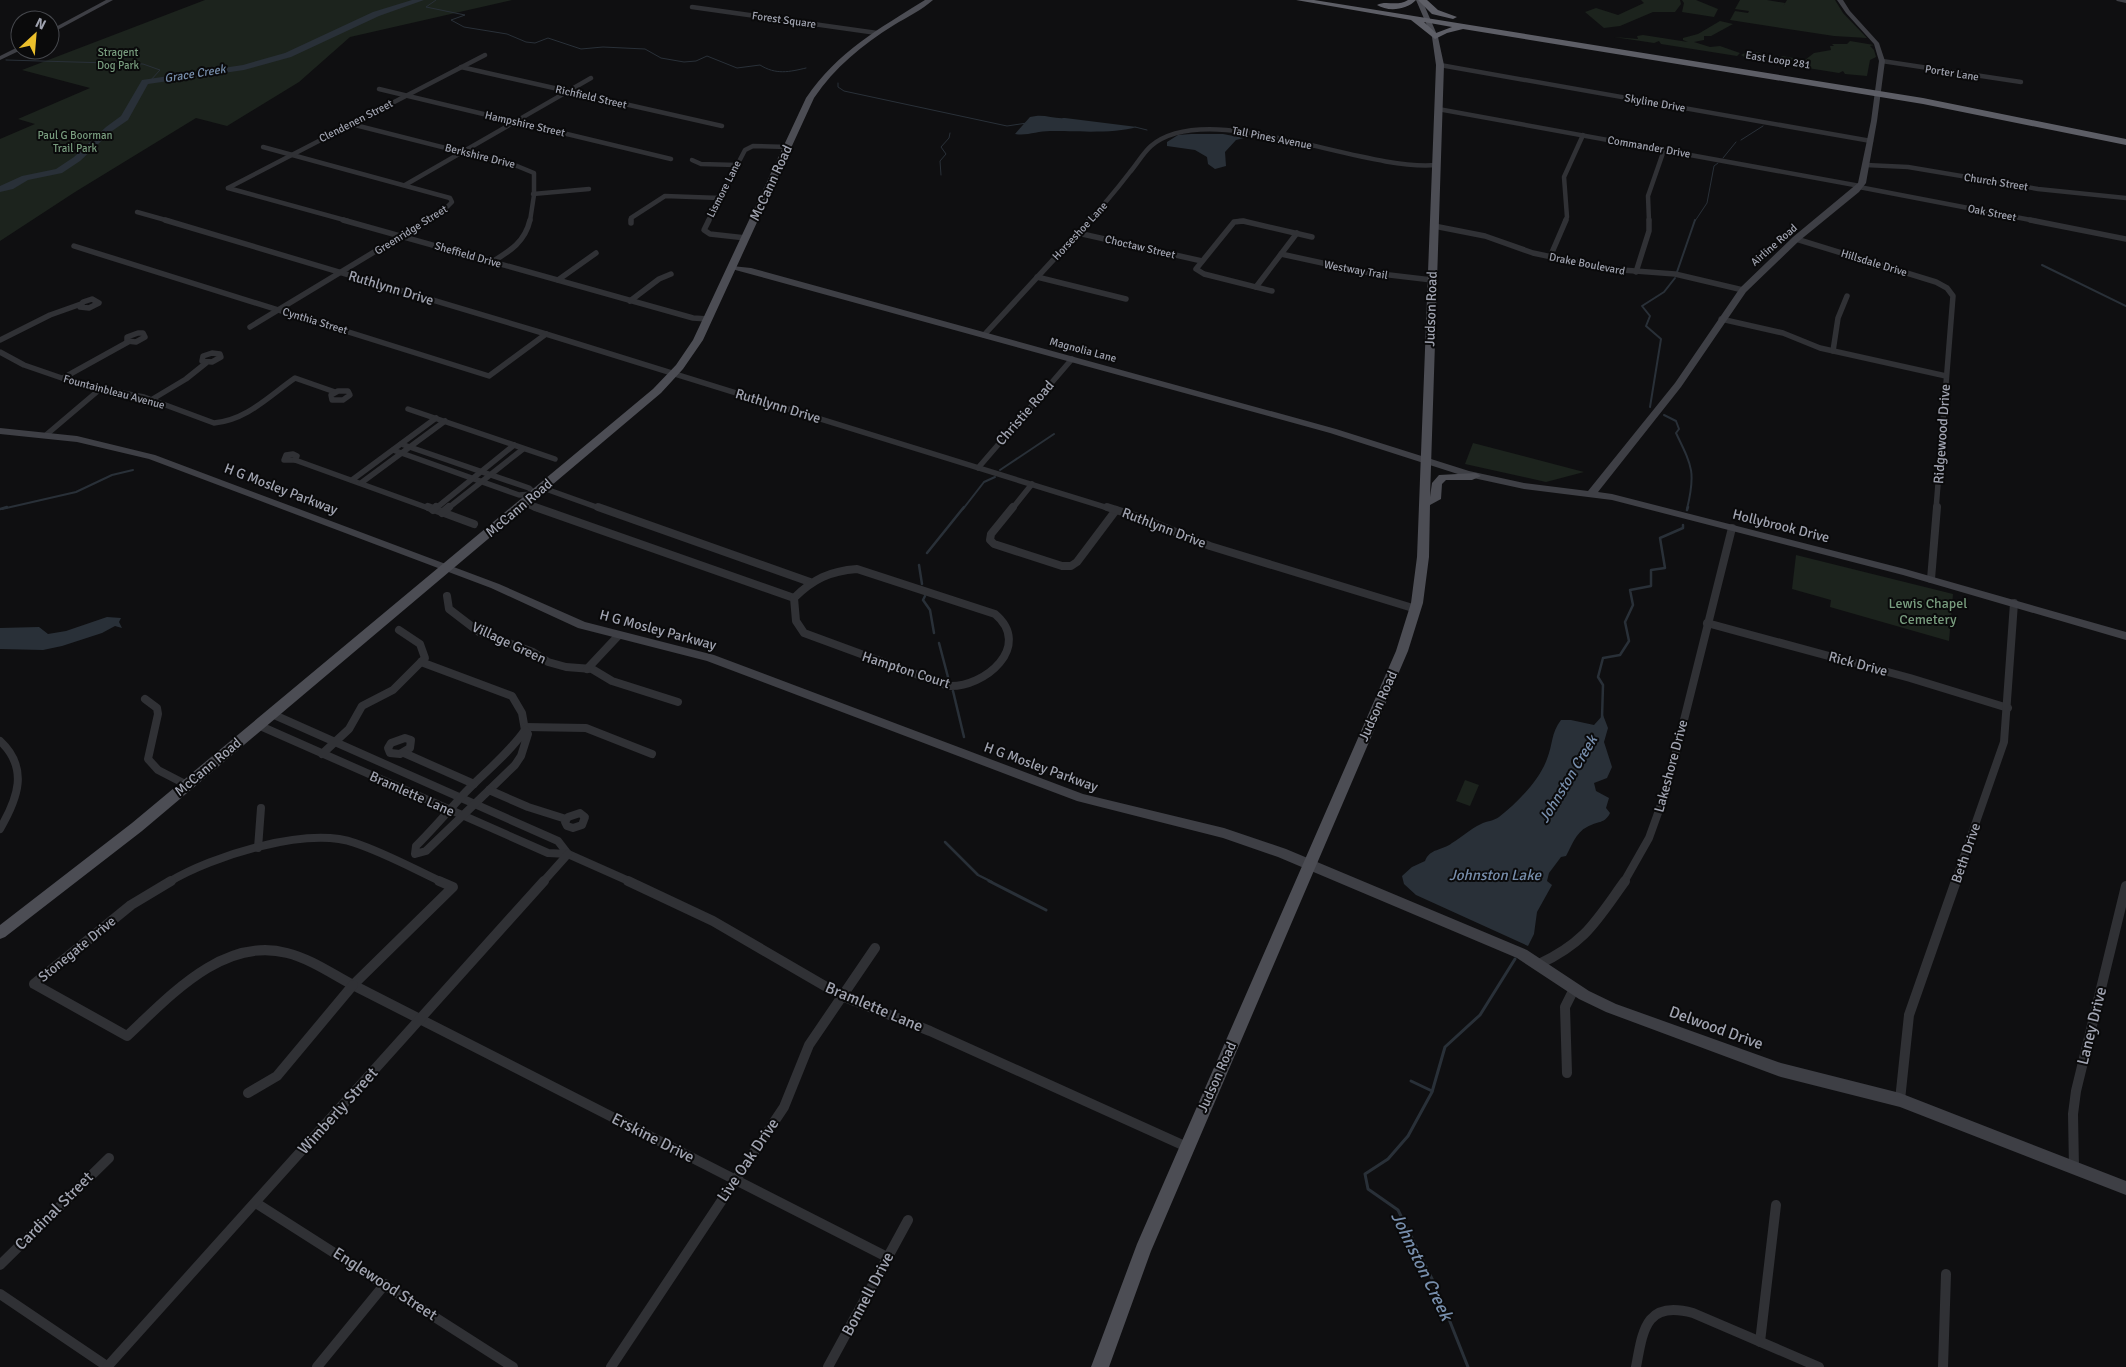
<svg xmlns="http://www.w3.org/2000/svg" width="2126" height="1367" viewBox="0 0 2126 1367" font-family="Signika,sans-serif">
<style>
.green{fill:#1c231d}
.water{fill:#293038}
.lines{fill:none;stroke-linecap:round;stroke-linejoin:round}
.stream-far3{stroke:#293038;stroke-width:1}
.stream-far2{stroke:#293038;stroke-width:2}
.stream-far1{stroke:#293038;stroke-width:2.5}
.stream{stroke:#293038;stroke-width:3}
.river{fill:#293038;fill-rule:evenodd}
.street-far3{stroke:#303135;stroke-width:4.5}
.street-far2{stroke:#303135;stroke-width:5.5}
.street-far1{stroke:#303135;stroke-width:8}
.street{stroke:#303135;stroke-width:10}
.secondary{fill:#3e3f45;fill-rule:evenodd}
.primary{fill:#4c4d54;fill-rule:evenodd}
.highway{fill:#5d5e66;fill-rule:evenodd}
.labels{text-anchor:middle;dominant-baseline:central;stroke-width:4;stroke-linejoin:round;paint-order:stroke}
.far-street-label{font-size:11px;fill:#a1a4b1;stroke:#0a0a0b}
.far-park-label{font-size:11px;fill:#789c7e;stroke:#0a0a0b}
.far-water-label{font-size:12px;font-style:italic;fill:#778eac;stroke:#0a0a0b}
.street-label{font-size:14px;fill:#a1a4b1;stroke:#0a0a0b}
.park-label{font-size:14px;fill:#789c7e;stroke:#0a0a0b}
.water-label{font-size:15px;font-style:italic;fill:#778eac;stroke:#0a0a0b}
.near-street-label{font-size:16px;fill:#a1a4b1;stroke:#0a0a0b}
.near-water-label{font-size:18px;font-style:italic;fill:#778eac;stroke:#0a0a0b}
</style>
<rect width="100%" height="100%" fill="#0f0f11"/>
<g class="green">
<path d="M205 0H512L350 37 299 82 227 126 196 118 75 192 0 241V139L35 124 18 119 90 88 22 70Z"/>
<path d="M1641 0H1680L1681 4 1675 12H1653L1620 26 1604 28 1585 12 1596 8 1618 15 1644 3Z"/>
<path d="M1682 0H1696L1718 9 1714 17 1682 12 1684 3Z"/>
<path d="M1740 0H1767L1785 3 1782 8 1787 0H1835L1843 13 1867 38 1834 36 1730 20 1735 11 1748 13 1749 11 1735 9Z"/>
<path d="M1720 21 1733 24 1711 36H1704V40L1694 42 1710 47 1720 46 1740 53 1737 56 1661 44 1659 41 1654 43 1614 37 1638 39 1637 36 1643 35 1688 42 1683 40V38L1698 34Z"/>
<path d="M1850 41 1874 45 1870 46 1874 50 1876 57 1870 60 1867 76 1845 74 1843 71 1839 73 1746 58 1741 55C1753 48 1767 55 1779 59L1782 56 1805 60 1814 53 1831 50 1830 46H1834L1832 44H1847Z"/>
<path d="M1473 443 1584 472 1546 482 1465 464Z"/>
<path d="M1796 555 1953 594 1949 641 1830 607 1831 600 1792 589Z"/>
<path d="M1465 780 1479 785 1470 806 1456 801Z"/>
</g>
<g class="water">
<path d="M1036 116C1046 115 1055 119 1065 118L1137 127C1114 134 1075 131 1050 131 1038 131 1027 136 1015 134L1030 117Z"/>
<path d="M1191 134H1223L1244 138 1236 140 1225 152 1226 166 1215 169 1208 164 1207 157 1195 150 1167 146V142L1178 135Z"/>
<path d="M107 617 121 618 119 622 122 628 115 626 102 633 62 646 43 650 0 649V628L39 627 48 634 66 631Z"/>
<path d="M1603 715 1608 728 1604 742 1612 767 1607 778 1594 783 1596 791 1609 798 1606 808 1610 813C1605 824 1597 821 1587 827 1576 832 1571 847 1566 856L1561 857 1549 873 1547 881 1552 885 1537 912 1534 934 1528 946 1416 895 1404 884 1402 876 1412 867 1425 861C1430 848 1442 851 1452 843 1462 837 1470 829 1481 824 1486 821 1494 821 1499 817 1517 803 1539 781 1547 759 1553 744 1551 733 1561 720H1571L1594 725Z"/>
</g>
<g class="lines">
<g class="stream-far3">
<path d="M436 0 426 7 465 15 451 20 464 27 507 34 526 42 535 43 548 38 581 49 603 47 645 49 661 58 684 62 696 61 707 56 737 68 760 65C776 75 789 72 806 68"/>
<path d="M6 60 143 64 160 70 150 81"/>
<path d="M838 83V87L844 91 1007 126 1027 123"/>
<path d="M1135 127 1147 130"/>
<path d="M1741 140 1763 126"/>
<path d="M1723 158 1736 142"/>
<path d="M941 175 940 161 946 154 941 147 949 138 950 133"/>
<path d="M1695 221 1707 203 1714 166 1718 163"/>
</g>
<g class="stream-far2">
<path d="M2042 265 2126 306"/>
<path d="M1677 272 1695 220"/>
<path d="M1650 407 1661 339 1646 326 1650 316 1642 306 1664 292 1675 278"/>
<path d="M1664 415 1676 421 1679 429 1676 433C1692 466 1696 472 1687 509"/>
<path d="M1000 470 1054 434"/>
<path d="M2 509 76 492 112 475 133 470"/>
<path d="M963 509 984 482 995 477"/>
</g>
<g class="stream-far1">
<path d="M0 509 7 507"/>
<path d="M1687 510 1688 507"/>
<path d="M927 553 964 507"/>
<path d="M919 565 922 584"/>
<path d="M925 596 923 600 930 610 934 633"/>
<path d="M939 643 949 681"/>
<path d="M953 691 964 737"/>
<path d="M1602 718 1603 685 1598 677 1603 658 1620 655 1629 641 1625 622 1633 605 1630 590 1651 586V570L1665 568 1660 538 1683 528V525"/>
<path d="M945 842 978 875 992 882"/>
</g>
<g class="stream">
<path d="M989 881 1046 910"/>
<path d="M1411 1081 1432 1091"/>
<path d="M1468 1367 1437 1289 1398 1210 1368 1189 1365 1174 1388 1159 1408 1136 1432 1092 1445 1047 1480 1015 1515 959"/>
</g>
<path class="river" d="M412 0H424L379 16 291 57 244 70 148 84 128 120 112 131 80 161 62 173 28 180 13 189 0 192V186L22 176 56 169 74 157 106 127 121 116 142 80 243 65 285 53 373 12Z"/>
<g class="street-far3">
<path d="M692 7 877 33"/>
<path d="M1882 61 2021 82"/>
<path d="M1440 65 1871 141"/>
<path d="M461 67 722 126"/>
<path d="M379 89 671 159"/>
<path d="M1438 109 1860 186"/>
<path d="M351 124 517 166 534 173V195L530 221"/>
<path d="M263 147 450 198 452 202 444 210 425 221"/>
<path d="M692 160 701 164 736 165"/>
<path d="M1866 165 1908 167 2038 189 2126 198"/>
<path d="M405 185 591 78"/>
<path d="M1859 187 2036 221"/>
<path d="M228 188 348 221"/>
<path d="M228 188 485 55"/>
<path d="M533 194 589 189"/>
<path d="M137 212 169 221"/>
<path d="M631 221V218L665 196 720 198"/>
<path d="M708 221 745 150 753 146 788 147"/>
<path d="M1088 221C1103 206 1117 189 1130 172 1137 164 1143 153 1151 146 1208 97 1362 172 1436 165"/>
<path d="M1239 221H1245"/>
<path d="M1565 221 1567 217 1564 177 1583 135"/>
<path d="M1649 221 1648 196 1664 150"/>
</g>
<g class="street-far2">
<path d="M165 220 546 334 1111 509"/>
<path d="M343 220 693 318 708 319"/>
<path d="M631 220V223"/>
<path d="M709 220 704 230 710 234 746 238"/>
<path d="M2030 220 2126 239"/>
<path d="M1434 226 1485 236 1533 253 1609 269 1675 274 1743 290"/>
<path d="M1078 233 1202 261"/>
<path d="M1796 239 1936 282 1947 288 1953 296 1936 509"/>
<path d="M74 246 489 376 546 334"/>
<path d="M1281 254 1364 272 1432 280"/>
<path d="M1550 257 1566 220"/>
<path d="M492 262C510 251 525 242 530 220"/>
<path d="M1636 272 1649 231V220"/>
<path d="M1037 277 1126 299"/>
<path d="M558 280 596 253"/>
<path d="M1256 287 1297 233"/>
<path d="M1272 291 1204 274 1196 269 1234 222 1243 221 1312 237"/>
<path d="M92 299 99 303 89 308 80 307 83 302Z"/>
<path d="M630 301 659 279 671 274"/>
<path d="M1721 319 1783 333 1820 348 1946 376"/>
<path d="M250 327 427 220"/>
<path d="M138 333H143L145 337 136 342 127 341V337Z"/>
<path d="M984 335 1090 220"/>
<path d="M0 340 50 315 81 304"/>
<path d="M1833 351 1838 318 1847 296"/>
<path d="M0 352 24 365 85 386 144 397 214 423C247 420 269 396 295 378L335 392"/>
<path d="M212 353 220 354 221 357 212 362 202 361 203 356Z"/>
<path d="M63 378 128 342"/>
<path d="M338 391H348L350 395 343 400H332L331 395Z"/>
<path d="M151 400 186 379 206 363"/>
<path d="M408 409 555 459"/>
<path d="M46 435 99 390"/>
<path d="M401 444 529 488 535 494"/>
<path d="M393 450 519 495 535 494"/>
<path d="M293 454 297 456 295 460H284L286 455Z"/>
<path d="M295 460 431 509"/>
<path d="M978 468 1072 359"/>
<path d="M352 480 436 418"/>
<path d="M361 483 445 421"/>
<path d="M543 488 602 509"/>
<path d="M525 504 538 509"/>
<path d="M435 509 514 445"/>
<path d="M447 509 523 449"/>
<path d="M1012 509 1032 484"/>
</g>
<g class="street-far1">
<path d="M428 507 474 524"/>
<path d="M535 507 794 598"/>
<path d="M598 507 810 582"/>
<path d="M1013 507 991 534 990 540 994 544 1062 566H1071L1077 562 1116 510"/>
<path d="M1107 507 1141 518 1210 546 1416 609"/>
<path d="M433 510 436 507"/>
<path d="M442 513 449 507"/>
<path d="M857 569 995 614C1033 646 985 688 948 686L804 633 796 621 794 598C813 579 830 571 857 569Z"/>
<path d="M1931 579 1937 507"/>
<path d="M447 596 449 609 479 632 533 652 548 662 566 667 592 669 612 681 678 702"/>
<path d="M1707 623 1910 678 2008 708"/>
<path d="M421 662 512 696 522 713 525 730"/>
<path d="M587 669 618 636"/>
<path d="M145 699 157 708 158 714 148 759 158 770 187 785"/>
<path d="M272 714 558 841 568 854"/>
<path d="M258 725 548 853 568 854 631 882"/>
<path d="M525 727 586 728 652 754"/>
<path d="M525 730 528 734 521 756 515 765 426 851 415 854 416 846C432 830 446 814 461 797 482 774 507 756 525 730Z"/>
<path d="M405 738 411 740 410 748 400 754 390 753 388 748 391 743Z"/>
<path d="M0 741C29 768 18 798 0 829"/>
<path d="M404 753 474 784"/>
<path d="M322 754 349 729 362 706 393 690 425 658 420 644 399 630"/>
<path d="M489 790 528 807 566 819"/>
<path d="M580 813 585 817 582 825 573 828 567 826 565 822 568 817Z"/>
<path d="M258 848 261 808"/>
<path d="M169 882C212 856 307 826 355 843 385 853 414 869 442 882"/>
<path d="M543 882 568 854"/>
<path d="M1624 882 1649 838 1667 788 1732 528"/>
<path d="M1955 882 2004 742 2014 603"/>
</g>
<g class="street">
<path d="M171 881 131 905 34 984 127 1036C169 997 223 936 287 953 311 959 332 974 353 985"/>
<path d="M628 881 713 921 842 996 930 1031 1187 1147"/>
<path d="M1539 964C1586 942 1596 921 1625 881"/>
<path d="M353 985 887 1257"/>
<path d="M353 985 453 887 439 881"/>
<path d="M1567 1073 1565 1007 1574 989"/>
<path d="M248 1093 277 1076 353 985"/>
<path d="M1900 1100 1909 1015 1956 881"/>
<path d="M2074 1168 2073 1114 2076 1091 2126 886"/>
<path d="M256 1203 513 1367"/>
<path d="M0 1265 109 1158"/>
<path d="M0 1294 108 1367"/>
<path d="M1760 1342 1776 1205"/>
<path d="M107 1367 544 881"/>
<path d="M317 1367 385 1284"/>
<path d="M611 1367 784 1107 809 1045 875 948"/>
<path d="M828 1367 908 1220"/>
<path d="M1636 1367C1643 1329 1646 1300 1693 1313L1819 1367"/>
<path d="M1943 1367 1946 1274"/>
</g>
<g class="secondary">
<path d="M106 0H113L50 34V30Z"/>
<path d="M1837 0H1843L1850 11 1879 43 1885 61 1877 121 1866 183 1859 192 1799 241 1746 292 1681 387 1598 492 1612 494 1905 569 2126 632V640L1903 575 1612 500 1524 489 1464 476 1330 433 728 268 732 266 751 268 1336 429 1469 471 1524 483 1588 491 1675 383 1740 288 1793 237 1858 183 1871 121 1879 61 1874 44 1846 13Z"/>
<path d="M2116 0H2126V3L2117 1Z"/>
<path d="M20 46 21 50 0 60V56Z"/>
<path d="M0 428 77 436 155 455 499 584 585 622 714 655 1083 794 1224 828 1286 849 1527 950 1589 991 1616 1004 1781 1063 1900 1093 2126 1181V1195L1900 1107 1781 1077 1606 1012 1579 999 1517 958 1278 857 1223 838 1077 801 707 661 578 628 491 588 149 459 77 442 0 434Z"/>
</g>
<g class="primary">
<path d="M925 0H933C922 10 907 17 894 25 862 45 835 67 814 98L703 340 683 369 661 393 142 831 5 937 0 939V925L132 823 653 389 676 365 693 340 806 98C838 51 879 29 925 0Z"/>
<path d="M1416 0H1422L1438 37 1444 65 1430 497 1432 483 1439 475 1476 473 1481 476 1472 480H1446L1442 484 1441 499 1430 505 1429 557 1423 603 1408 651 1151 1251 1109 1367H1091L1137 1244 1396 651 1411 603 1417 557 1436 65 1432 37Z"/>
</g>
<g class="highway">
<path d="M1296 0H1314L1923 98 2126 139V145L1923 104 1463 29 1447 33 1435 39 1411 20ZM1424 22 1452 27 1436 33Z"/>
<path d="M1408 0H1416C1407 10 1388 12 1377 5 1386 0 1397 7 1408 0Z"/>
<path d="M1418 0H1427L1438 10 1457 17 1453 19 1432 14Z"/>
</g>
</g>
<g class="labels">
<g class="far-street-label">
<text transform="translate(784 20) rotate(8)">Forest Square</text>
<text transform="translate(1778 60) rotate(9)">East Loop 281</text>
<text transform="translate(1952 73) rotate(9)">Porter Lane</text>
<text transform="translate(591 97) rotate(13)">Richfield Street</text>
<text transform="translate(1655 103) rotate(10)">Skyline Drive</text>
<text transform="translate(356 121) rotate(-27)">Clendenen Street</text>
<text transform="translate(525 124) rotate(13)">Hampshire Street</text>
<text transform="translate(1272 138) rotate(11)">Tall Pines Avenue</text>
<text transform="translate(1649 147) rotate(10)">Commander Drive</text>
<text transform="translate(480 156) rotate(14)">Berkshire Drive</text>
<text transform="translate(1996 182) rotate(9)">Church Street</text>
<text transform="translate(724 189) rotate(-63)">Lismore Lane</text>
<text transform="translate(1992 213) rotate(11)">Oak Street</text>
<text transform="translate(411 230) rotate(-32)">Greenridge Street</text>
<text transform="translate(1080 231) rotate(-47)">Horseshoe Lane</text>
<text transform="translate(1774 245) rotate(-41)">Airline Road</text>
<text transform="translate(1140 247) rotate(13)">Choctaw Street</text>
<text transform="translate(468 255) rotate(16)">Sheffield Drive</text>
<text transform="translate(1874 263) rotate(17)">Hillsdale Drive</text>
<text transform="translate(1587 264) rotate(11)">Drake Boulevard</text>
<text transform="translate(1356 270) rotate(10)">Westway Trail</text>
<text transform="translate(315 321) rotate(17)">Cynthia Street</text>
<text transform="translate(1083 350) rotate(15)">Magnolia Lane</text>
<text transform="translate(114 392) rotate(15)">Fountainbleau Avenue</text>
</g>
<g class="far-park-label">
<text x="118" y="52">Stragent<tspan x="118" dy="13">Dog Park</tspan></text>
<text x="75" y="135">Paul G Boorman<tspan x="75" dy="13">Trail Park</tspan></text>
</g>
<g class="far-water-label">
<text transform="translate(195 74) rotate(-9)">Grace Creek</text>
</g>
<g class="street-label">
<text transform="translate(771 183) rotate(-65)">McCann Road</text>
<text transform="translate(391 288) rotate(17)">Ruthlynn Drive</text>
<text transform="translate(1431 309) rotate(-88)">Judson Road</text>
<text transform="translate(778 406) rotate(17)">Ruthlynn Drive</text>
<text transform="translate(1025 413) rotate(-49)">Christie Road</text>
<text transform="translate(1942 434) rotate(-86)">Ridgewood Drive</text>
<text transform="translate(281 489) rotate(21)">H G Mosley Parkway</text>
<text transform="translate(519 508) rotate(-40)">McCann Road</text>
<text transform="translate(1781 526) rotate(14)">Hollybrook Drive</text>
<text transform="translate(1164 528) rotate(21)">Ruthlynn Drive</text>
<text transform="translate(658 630) rotate(15)">H G Mosley Parkway</text>
<text transform="translate(509 643) rotate(25)">Village Green</text>
<text transform="translate(1858 664) rotate(15)">Rick Drive</text>
<text transform="translate(906 670) rotate(18)">Hampton Court</text>
<text transform="translate(1378 706) rotate(-66)">Judson Road</text>
<text transform="translate(1671 766) rotate(-75)">Lakeshore Drive</text>
<text transform="translate(208 767) rotate(-40)">McCann Road</text>
<text transform="translate(1041 767) rotate(20)">H G Mosley Parkway</text>
<text transform="translate(412 794) rotate(24)">Bramlette Lane</text>
<text transform="translate(1966 853) rotate(-71)">Beth Drive</text>
<text transform="translate(77 949) rotate(-39)">Stonegate Drive</text>
<text transform="translate(1217 1077) rotate(-66)">Judson Road</text>
</g>
<g class="park-label">
<text x="1928" y="603">Lewis Chapel<tspan x="1928" dy="16">Cemetery</tspan></text>
</g>
<g class="water-label">
<text transform="translate(1568 779) rotate(-59)">Johnston Creek</text>
<text x="1495" y="875">Johnston Lake</text>
</g>
<g class="near-street-label">
<text transform="translate(874 1007) rotate(23)">Bramlette Lane</text>
<text transform="translate(2092 1026) rotate(-76)">Laney Drive</text>
<text transform="translate(1716 1028) rotate(20)">Delwood Drive</text>
<text transform="translate(338 1111) rotate(-48)">Wimberly Street</text>
<text transform="translate(653 1138) rotate(27)">Erskine Drive</text>
<text transform="translate(748 1160) rotate(-56)">Live Oak Drive</text>
<text transform="translate(54 1211) rotate(-45)">Cardinal Street</text>
<text transform="translate(385 1284) rotate(33)">Englewood Street</text>
<text transform="translate(868 1294) rotate(-62)">Bonnell Drive</text>
</g>
<g class="near-water-label">
<text transform="translate(1422 1266) rotate(64)">Johnston Creek</text>
</g>
</g>
<g transform="translate(35 35) rotate(26)"><circle r="24" fill="#0a0a0b" stroke="#46484d"/>
<path d="M0-4L9 19L0 12L-9 19Z" fill="#ecc02c"/>
<text y="-8" font-size="14" font-weight="bold" text-anchor="middle" fill="#a1a4b1">N</text>
</g>
</svg>
